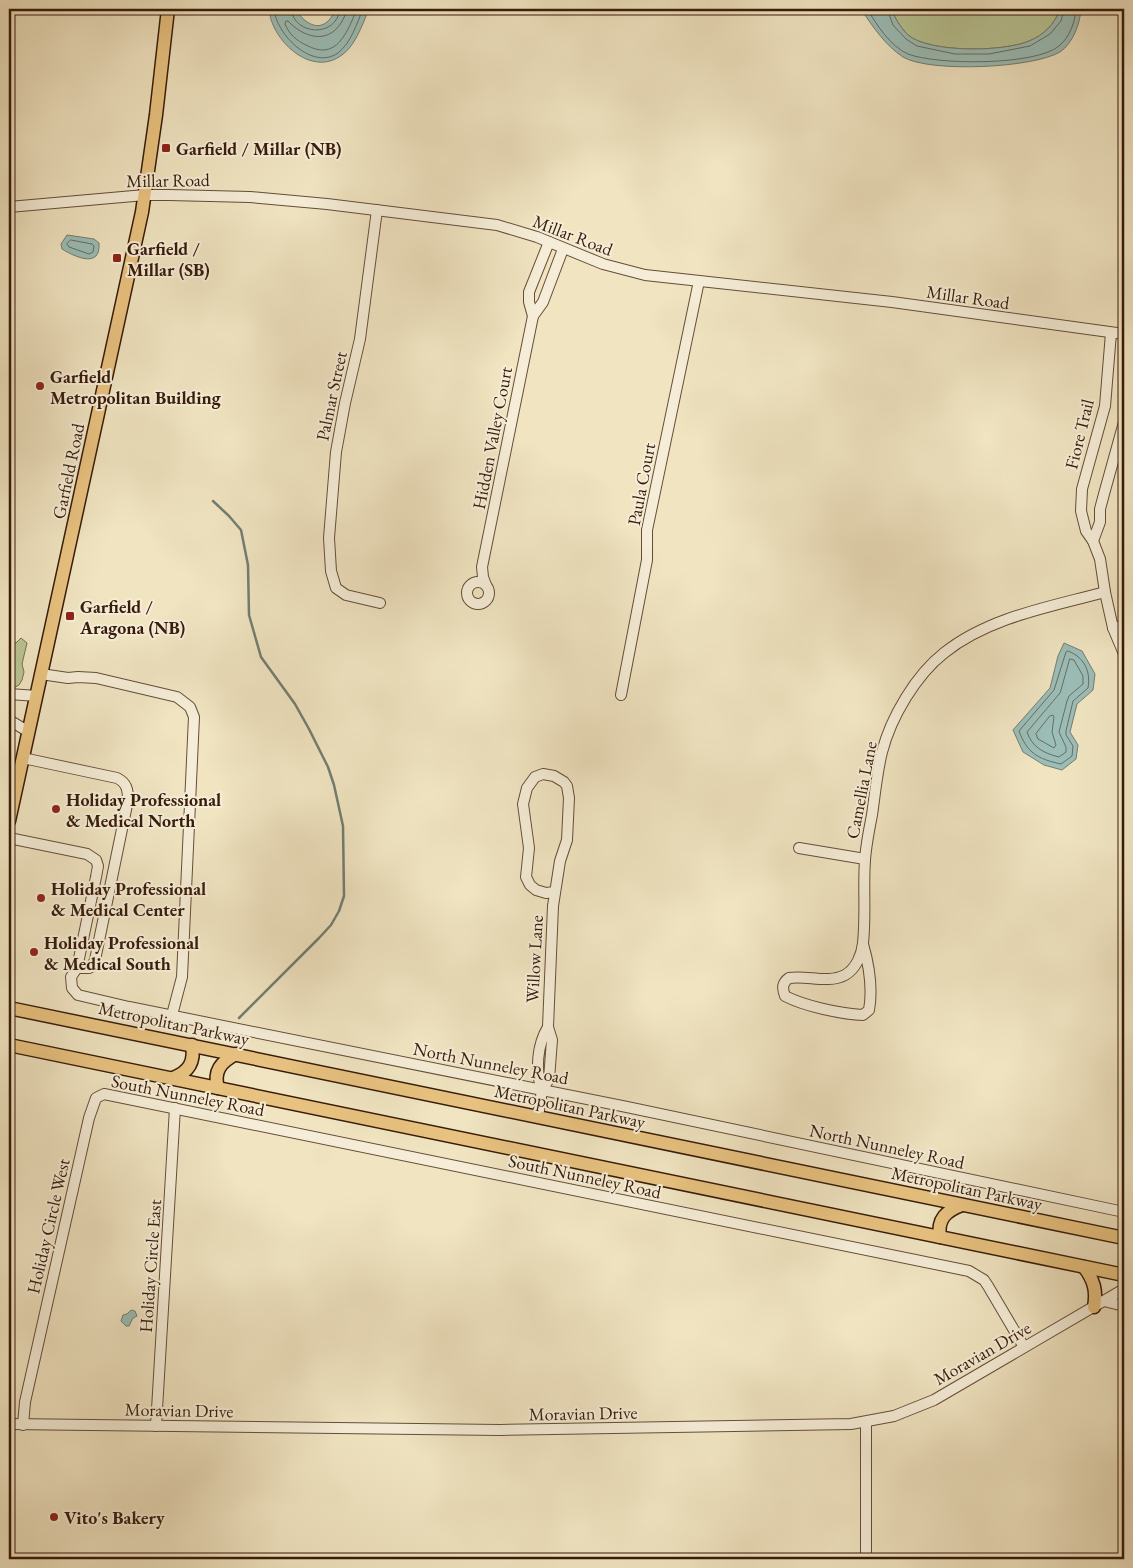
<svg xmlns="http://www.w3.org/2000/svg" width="1133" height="1568" viewBox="0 0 1133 1568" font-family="'EB Garamond',serif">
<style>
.green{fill:#b9c493;stroke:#78704e}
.water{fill:#9bbeb8;stroke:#737d72}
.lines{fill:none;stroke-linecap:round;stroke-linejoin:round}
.shore{stroke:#6a6c61;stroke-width:1}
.stream{stroke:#737d72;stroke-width:2.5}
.minor-casing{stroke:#664d38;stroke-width:12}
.major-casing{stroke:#381b0a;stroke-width:15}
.minor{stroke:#f5edd7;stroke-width:10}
.major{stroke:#e8c280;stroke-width:12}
.poi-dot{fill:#8f2418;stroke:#f5edd7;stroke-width:2}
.labels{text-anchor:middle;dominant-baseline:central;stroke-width:4;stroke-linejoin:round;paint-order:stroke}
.poi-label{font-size:18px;font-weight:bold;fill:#381b0a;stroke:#f5edd7;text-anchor:start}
.street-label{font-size:18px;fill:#381b0a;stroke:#f5edd7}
</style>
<rect width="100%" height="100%" fill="#f0e4c1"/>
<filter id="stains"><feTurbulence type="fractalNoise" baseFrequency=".004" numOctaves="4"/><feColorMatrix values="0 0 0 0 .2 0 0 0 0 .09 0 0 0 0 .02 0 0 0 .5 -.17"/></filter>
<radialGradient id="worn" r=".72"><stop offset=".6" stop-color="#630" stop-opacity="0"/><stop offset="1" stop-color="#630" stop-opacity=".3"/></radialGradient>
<g class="green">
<path d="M891 9H1060C1055 24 1044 35 1029 41 1004 52 929 53 908 35 900 27 895 18 891 9Z"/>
<path d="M21 638 27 643 22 664 24 672 22 680 19 685 10 690 9 693V644L16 643Z"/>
</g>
<g class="water">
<path d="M269 9H296C300 18 313 30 324 24 330 21 333 14 337 9H369C362 25 355 48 339 57 309 76 271 39 269 9Z"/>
<path d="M861 9H891C895 18 900 27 908 35 929 53 1004 52 1029 41 1044 35 1055 24 1060 9H1081C1080 24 1073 43 1060 52 1033 68 930 73 903 57 885 45 873 27 861 9Z"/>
<path d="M67 235 94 239 99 243C101 269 75 257 62 249L61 244Z"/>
<path d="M1064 643 1082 651 1095 674 1093 690 1077 704 1070 732 1078 745 1076 759 1062 770 1044 765 1023 752 1013 730 1050 688 1058 656Z"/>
<path d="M131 1310 135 1311 137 1316 133 1318 129 1326H126L121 1321 123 1315 127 1314Z"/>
</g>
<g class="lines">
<g class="shore">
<path d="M274 9C276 34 312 71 338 53 351 43 357 23 363 9"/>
<path d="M291 9C294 36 337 38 340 9"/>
<path d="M347 9C346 14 344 18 341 23 327 45 303 37 288 21H286L285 24C289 34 297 41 306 45 337 62 347 32 357 9"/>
<path d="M867 9C877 25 890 46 908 54 936 65 1035 66 1059 46 1070 37 1075 22 1076 9"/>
<path d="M887 9 893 25 906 39 917 46 955 54H989L1030 46 1050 34 1061 21 1064 9"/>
<path d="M71 240 92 244 94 246 93 252 89 254 69 247 67 244Z"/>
<path d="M1068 651C1084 657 1091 671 1088 688L1073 701 1066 731V735L1073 746 1072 756 1061 764C1038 759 1027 753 1019 731L1054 690 1066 652Z"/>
<path d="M1070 659 1074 660 1083 676V684L1069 696 1067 701 1059 732 1066 747V752L1059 757C1043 753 1032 747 1027 732L1060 693Z"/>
<path d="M1050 716 1053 715 1054 717 1052 732 1056 745 1054 748 1038 739 1036 734Z"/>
</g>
<path class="stream" d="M213 501 229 516 241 530 248 565 249 615 261 657 295 704 309 729 328 767 334 785 343 826 344 896 339 911 331 925 319 938 239 1018"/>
<g class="minor-casing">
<g id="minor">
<path d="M9 207 145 195H169L250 197 327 204 497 225 537 237 603 264 645 275 892 302 1124 334"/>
<path d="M377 210 360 339 345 403 336 452 329 538 331 571 336 588 346 595 380 603"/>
<path d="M533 316 529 302V292L549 242"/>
<path d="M1111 333 1105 406 1082 489 1081 511 1086 531 1093 541 1100 559 1105 592 1113 628 1124 654"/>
<path d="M1093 541 1100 522V509L1104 494 1124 422"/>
<circle cx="478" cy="593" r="11"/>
<path d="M486 585 483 577 482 567 533 316 543 302 563 249"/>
<path d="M1113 628 1124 626"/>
<path d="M41 674 68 678 78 677 96 678 177 697 190 707 194 717 182 977 172 1015"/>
<path d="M9 694 37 696"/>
<path d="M621 695 647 560V530L699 281"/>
<path d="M9 720 29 732"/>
<path d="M23 758 117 778C127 783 128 790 128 800L95 960 92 966 89 968H77"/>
<path d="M9 838 87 854 96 860 98 866 96 877 77 968 71 977 72 988 78 995 129 1007 627 1107 1124 1212"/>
<path d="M799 848 865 859"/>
<path d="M863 944C869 965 873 988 869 1010L863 1015C841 1014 804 1006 785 996 782 988 782 983 789 978 807 975 828 984 845 975 856 969 862 954 863 943 866 915 863 887 865 860 866 845 869 830 872 815 875 794 877 772 882 752 891 717 916 675 944 653 989 617 1050 607 1105 592"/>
<path d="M548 1027 553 906 560 861 567 840 569 798 567 786 564 782 554 776 543 774 535 777 527 788 523 804 529 848 526 877 530 885 536 890 546 893 555 892"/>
<path d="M538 1117 542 1090 549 1079 552 1040 548 1027C537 1045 535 1071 542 1090"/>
<path d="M1104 1301 1124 1306"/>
<path d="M866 1423V1559"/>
<path d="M9 1424 500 1430 851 1424 894 1416 934 1400 1124 1289"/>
<path d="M23 1425 25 1402 89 1118 96 1098 104 1094 969 1271 984 1280 988 1286 1024 1347"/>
<path d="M156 1426 175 1108"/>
</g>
</g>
<g class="major-casing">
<g id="major">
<path d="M9 821 142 212 156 115 168 9"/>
<path d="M9 1008 1124 1238"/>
<path d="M9 1045 1124 1275"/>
<path d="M173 1078C189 1072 195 1062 192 1045"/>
<path d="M218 1088C213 1071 221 1062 236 1054"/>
<path d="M940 1237C937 1219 946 1211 962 1205"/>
<path d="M1084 1267C1094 1280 1097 1291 1094 1307"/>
</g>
</g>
<use href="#minor" class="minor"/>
<use href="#major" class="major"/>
</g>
<g class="poi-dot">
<rect x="161" y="143" width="10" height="10" rx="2.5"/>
<rect x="112" y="253" width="10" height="10" rx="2.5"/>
<circle cx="40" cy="386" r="5"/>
<rect x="65" y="611" width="10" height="10" rx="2.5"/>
<circle cx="56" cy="809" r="5"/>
<circle cx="41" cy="898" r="5"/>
<circle cx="34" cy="952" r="5"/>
<circle cx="54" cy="1517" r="5"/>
</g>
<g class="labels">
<g class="poi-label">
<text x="176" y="148">Garfield / Millar (NB)</text>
<text x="127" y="248">Garfield /<tspan x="127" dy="21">Millar (SB)</tspan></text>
<text x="50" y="376">Garfield<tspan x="50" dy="21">Metropolitan Building</tspan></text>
<text x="80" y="606">Garfield /<tspan x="80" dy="21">Aragona (NB)</tspan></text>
<text x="66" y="799">Holiday Professional<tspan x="66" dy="21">&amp; Medical North</tspan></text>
<text x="51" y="888">Holiday Professional<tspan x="51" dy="21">&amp; Medical Center</tspan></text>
<text x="44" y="942">Holiday Professional<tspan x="44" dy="21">&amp; Medical South</tspan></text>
<text x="64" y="1517">Vito's Bakery</text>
</g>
<g class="street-label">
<text transform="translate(168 180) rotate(-1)">Millar Road</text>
<text transform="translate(573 235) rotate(21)">Millar Road</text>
<text transform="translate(968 297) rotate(8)">Millar Road</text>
<text transform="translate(331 396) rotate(-78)">Palmar Street</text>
<text transform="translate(1079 434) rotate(-76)">Fiore Trail</text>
<text transform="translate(492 438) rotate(-79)">Hidden Valley Court</text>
<text transform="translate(68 471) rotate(-78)">Garfield Road</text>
<text transform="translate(641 484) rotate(-79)">Paula Court</text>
<text transform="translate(861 790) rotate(-79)">Camellia Lane</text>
<text transform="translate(534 959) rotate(-87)">Willow Lane</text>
<text transform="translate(174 1023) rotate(12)">Metropolitan Parkway</text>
<text transform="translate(491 1063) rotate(11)">North Nunneley Road</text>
<text transform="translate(188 1095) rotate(11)">South Nunneley Road</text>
<text transform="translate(570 1106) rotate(12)">Metropolitan Parkway</text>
<text transform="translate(887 1146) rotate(12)">North Nunneley Road</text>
<text transform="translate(585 1176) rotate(12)">South Nunneley Road</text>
<text transform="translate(967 1188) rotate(12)">Metropolitan Parkway</text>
<text transform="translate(48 1226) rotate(-77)">Holiday Circle West</text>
<text transform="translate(150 1266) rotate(-86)">Holiday Circle East</text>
<text transform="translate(982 1353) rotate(-30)">Moravian Drive</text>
<text transform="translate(179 1410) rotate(1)">Moravian Drive</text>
<text transform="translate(583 1413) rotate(-1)">Moravian Drive</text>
</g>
</g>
<rect width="1133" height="1568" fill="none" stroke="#f0e4c1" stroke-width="30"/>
<rect x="10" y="10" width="1113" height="1548" fill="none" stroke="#381b0a" stroke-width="2.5"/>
<rect x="15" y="15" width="1103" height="1538" fill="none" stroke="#381b0a"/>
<rect width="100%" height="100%" filter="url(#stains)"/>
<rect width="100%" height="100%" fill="url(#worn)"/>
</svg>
